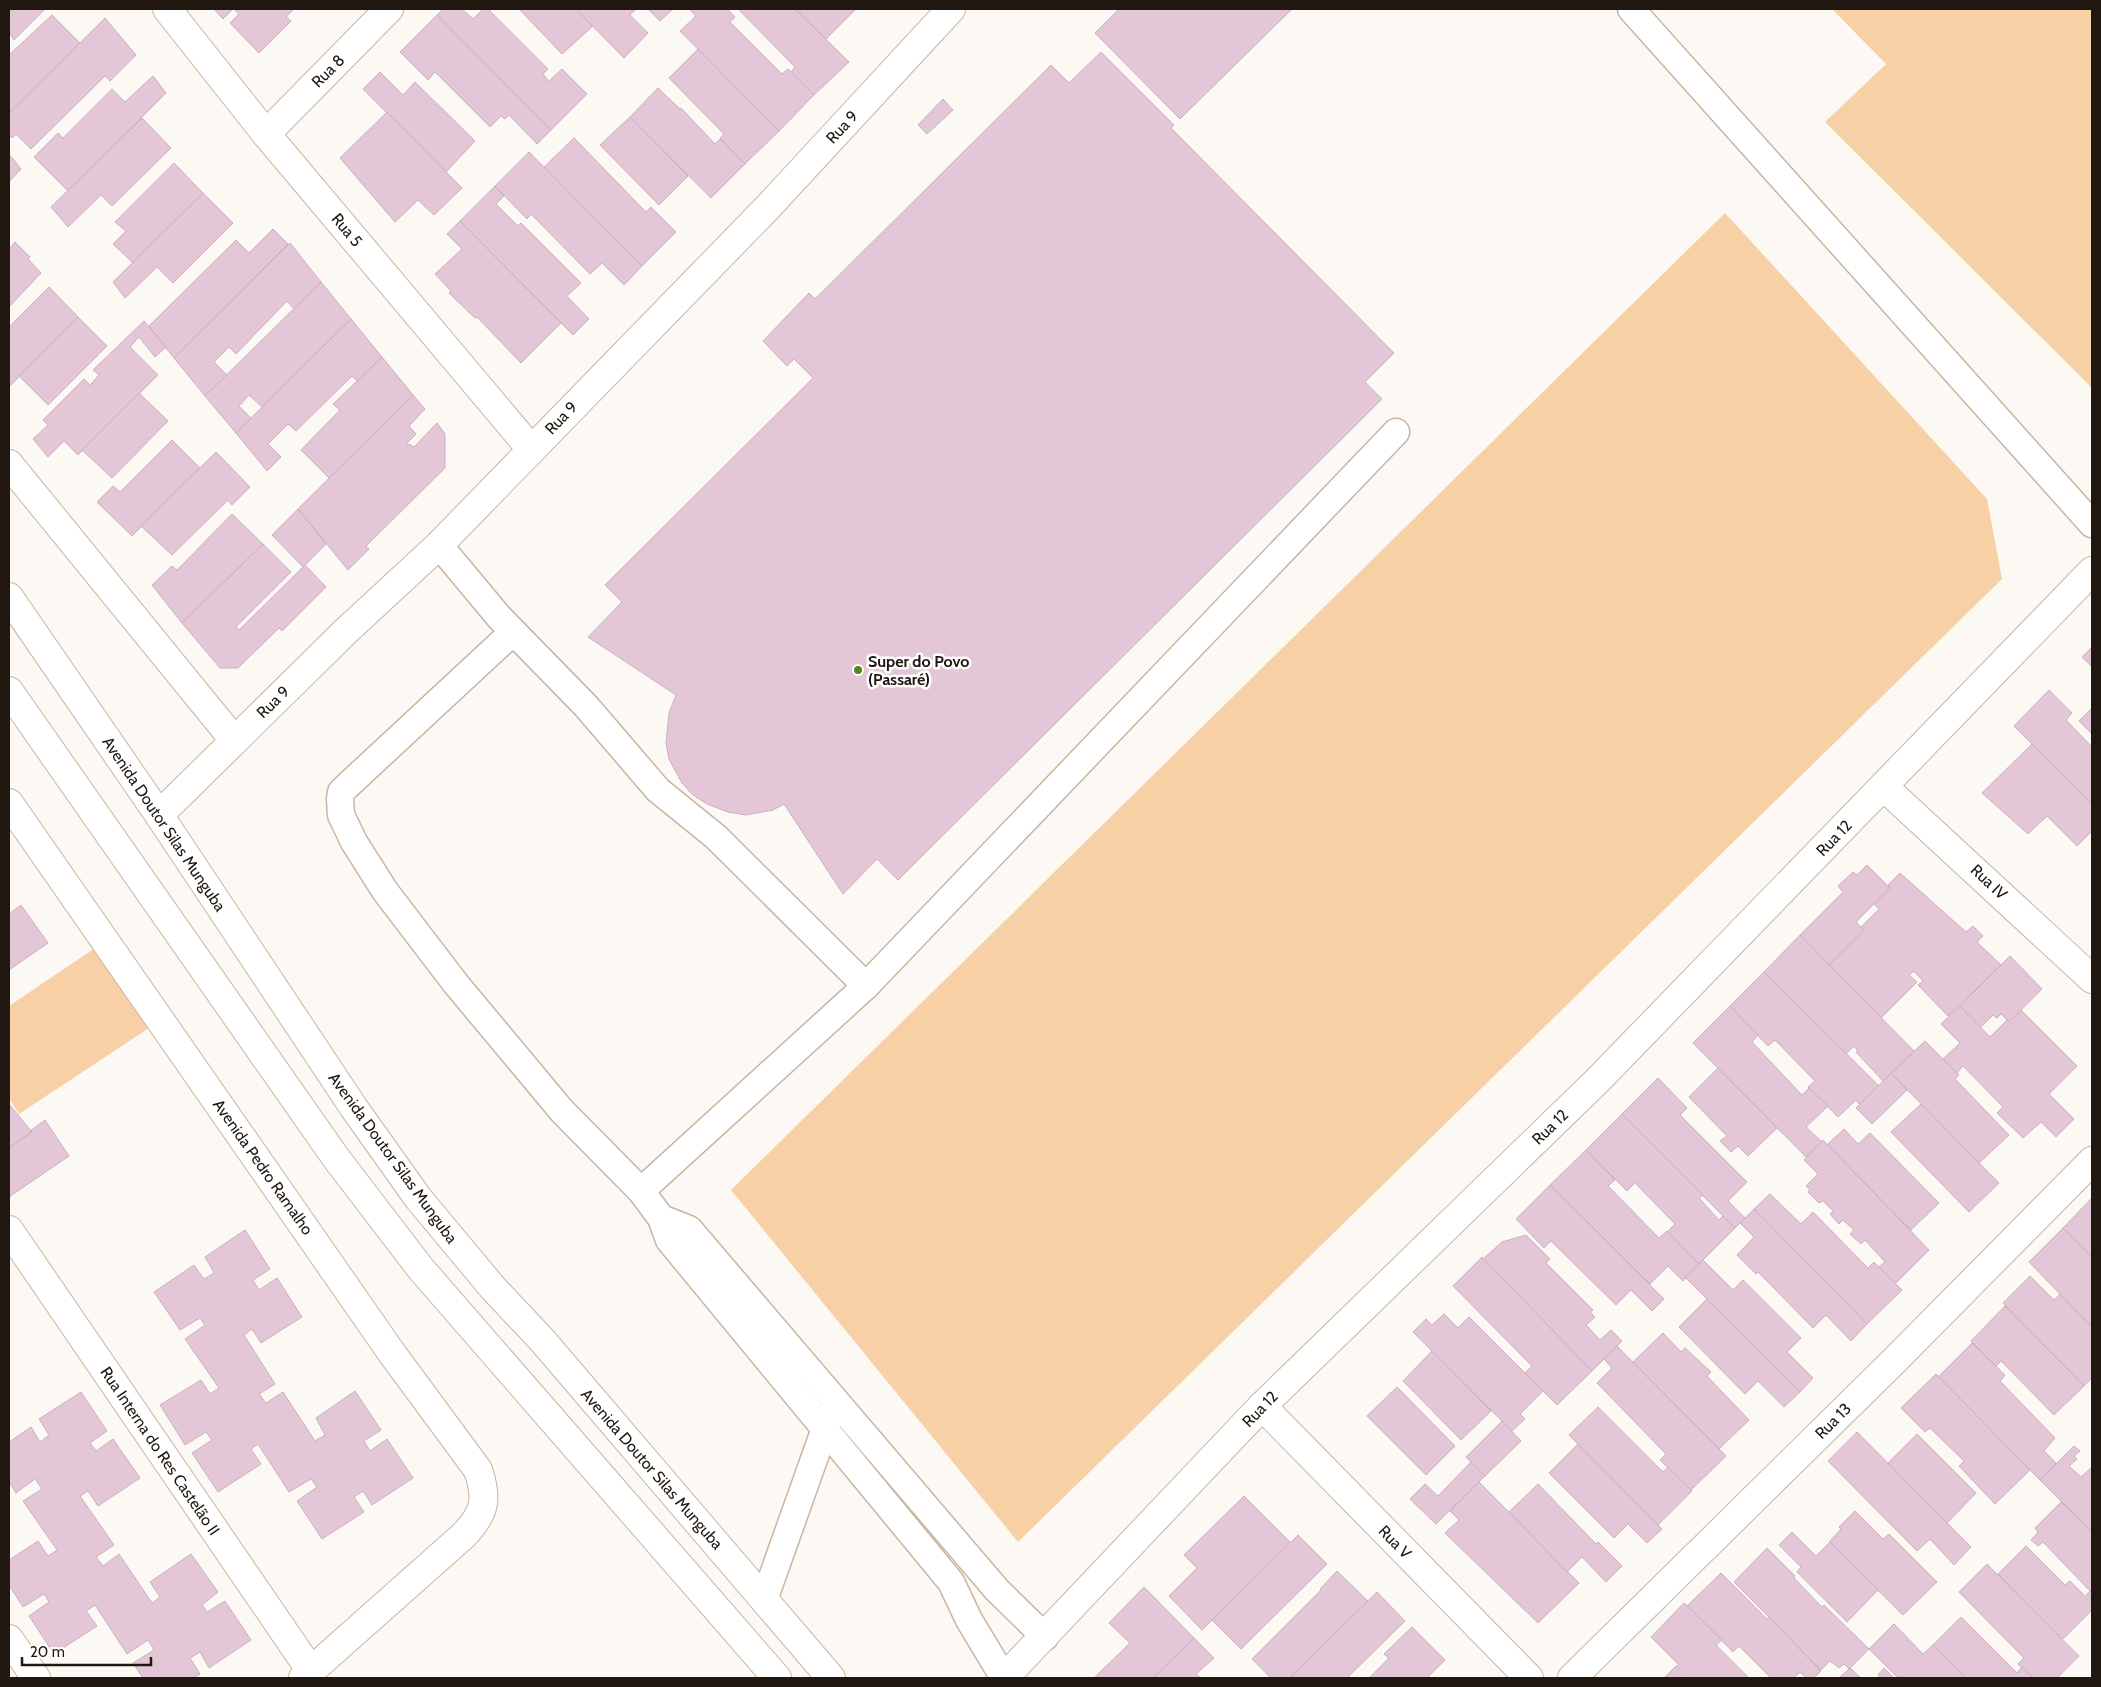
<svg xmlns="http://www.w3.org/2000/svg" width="2101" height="1687" viewBox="0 0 2101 1687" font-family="Cabin,sans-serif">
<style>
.green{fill:#f7d0a6}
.building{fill:#e4c7d6;stroke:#ccafbe}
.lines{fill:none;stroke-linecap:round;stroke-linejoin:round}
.service-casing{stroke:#cab5a0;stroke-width:29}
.minor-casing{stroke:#cab5a0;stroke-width:30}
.primary-casing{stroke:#cab5a0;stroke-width:30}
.service{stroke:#fff;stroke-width:26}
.minor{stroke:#fff;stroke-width:28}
.primary{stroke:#fff;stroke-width:28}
.poi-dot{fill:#55871c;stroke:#fff;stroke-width:2}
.labels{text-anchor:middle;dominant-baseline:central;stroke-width:5;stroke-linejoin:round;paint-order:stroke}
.street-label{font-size:16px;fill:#201810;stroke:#fff}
.poi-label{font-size:16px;font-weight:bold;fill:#201810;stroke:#fff;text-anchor:start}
</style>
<rect width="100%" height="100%" fill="#fcf8f4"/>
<g class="green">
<path d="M1832 9H2092V388L1825 122 1886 64Z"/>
<path d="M1725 213 1987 499 2002 579 1018 1542 731 1190Z"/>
<path d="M98 946 152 1026 19 1114 9 1098V1006Z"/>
</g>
<g class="building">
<path d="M9 9H45L14 40 9 32Z"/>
<path d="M214 9H233L223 19Z"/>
<path d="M234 9H294L286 17 291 21 259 53 230 23 239 14Z"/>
<path d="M443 9H462L473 19 483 9H488L548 69 543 74 549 81 562 69 587 94 551 130 437 15Z"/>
<path d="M519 9H576L593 26 562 54Z"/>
<path d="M576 9H636L630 15 648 33 624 58Z"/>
<path d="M648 9H673L660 21Z"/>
<path d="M689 9H727L735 17 730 22 782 74 788 69 814 95 779 131 680 31 696 16Z"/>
<path d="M738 9H795L849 62 814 95 791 72 795 67Z"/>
<path d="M795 9H856L826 39Z"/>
<path d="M1119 9H1292L1180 119 1095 33Z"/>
<path d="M52 15 80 43 9 113V55Z"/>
<path d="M437 15 551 130 537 144 509 115 505 119 501 116 490 127 435 72 428 80 400 52Z"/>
<path d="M105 18 136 55 110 81 105 76 31 149 16 134 12 138 9 135V113Z"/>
<path d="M698 49 779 131 745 164 720 138 724 134 669 78Z"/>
<path d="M1101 52 1174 125 1171 128 1394 353 1365 382 1382 399 898 880 877 859 843 894 784 804 773 810 757 813 746 815 728 812 707 804 693 795 682 783 669 759 666 743 669 713 676 695 588 637 622 602 605 585 813 378 794 359 787 366 763 341 809 293 815 299 1051 65 1069 83Z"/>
<path d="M380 72 403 95 415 82 475 141 446 172 363 89Z"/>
<path d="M153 76 166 93 68 191 34 157 58 133 63 138 112 89 125 102Z"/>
<path d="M658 88 680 109 681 108 715 144 720 139 745 164 711 198 630 117Z"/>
<path d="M943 99 953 110 927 134 918 125Z"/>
<path d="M387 112 462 188 434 215 418 200 395 222 340 158Z"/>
<path d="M630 117 688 176 659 205 600 145Z"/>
<path d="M142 118 171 148 112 206 101 195 68 227 51 207Z"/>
<path d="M574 138 646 212 651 207 676 232 642 266 544 167Z"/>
<path d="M529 152 642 266 624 285 602 263 590 274 531 214 527 219 495 186Z"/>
<path d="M9 154 21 169 9 182Z"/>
<path d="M174 163 203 193 133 263 113 244 126 231 115 222Z"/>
<path d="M495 186 504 196 496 204 518 226 521 223 581 283 567 296 589 319 573 335 460 221Z"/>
<path d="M203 193 233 223 173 283 157 267 125 298 113 282Z"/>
<path d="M460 221 561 323 521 363 477 317 475 318 449 293 451 291 435 274 462 249 447 234Z"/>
<path d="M273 229 288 244 174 358 149 326 236 240 249 253Z"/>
<path d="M15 242 30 257 28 259 41 273 9 307V249Z"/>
<path d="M290 243 321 282 294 309 287 301 236 354 229 347 214 362 227 375 205 396 174 358Z"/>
<path d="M321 282 351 319 262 407 249 395 239 406 251 418 236 433 205 396Z"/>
<path d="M49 287 78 317 9 387V327Z"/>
<path d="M78 317 107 346 48 405 19 376Z"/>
<path d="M351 319 382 357 357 381 352 376 296 431 288 424 268 444 281 457 267 471 236 433Z"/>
<path d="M144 321 166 347 155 357 139 337 130 347 158 375 78 455 64 441 48 457 33 439 48 425 43 420 84 379 90 385 99 375 93 370Z"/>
<path d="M382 357 413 395 329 478 301 450 340 410 333 404Z"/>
<path d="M139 393 168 421 112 478 82 450Z"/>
<path d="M413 395 425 409 409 426 416 434 407 443 414 447 437 423 445 434V468L366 546 369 549 348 570 298 509Z"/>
<path d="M172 440 200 468 132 536 97 502 113 486 120 492Z"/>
<path d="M216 452 250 487 232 505 228 500 172 555 141 526Z"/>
<path d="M298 509 326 544 305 565 326 587 282 631 279 628 238 668H220L182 623 263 544 291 572 236 627 239 630 303 567 272 535Z"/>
<path d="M232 514 263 544 182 623 152 585 172 566 177 570Z"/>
<path d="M2092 647V667L2082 657Z"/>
<path d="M2049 690 2072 713 2066 720 2092 747V804L2014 726Z"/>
<path d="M2092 708V734L2079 721Z"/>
<path d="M2032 744 2092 804V831L2077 846 2047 816 2028 834 1982 793Z"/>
<path d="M1867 865 1890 888 1856 922 1864 930 1829 965 1800 935 1843 892 1838 886 1853 872 1857 875Z"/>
<path d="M1900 873 1966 932 1973 926 1983 936 1977 942 2001 965 1948 1016 1918 985 1923 981 1914 971 1909 975 1917 982 1881 1018 1829 965 1864 930 1861 927 1879 909 1874 904 1890 888 1888 885Z"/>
<path d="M21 905 48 943 9 970V914Z"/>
<path d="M1800 935 1914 1051 1883 1081 1856 1052 1858 1051 1854 1046 1846 1054 1764 972Z"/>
<path d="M2010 956 2042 989 2009 1022 2001 1014 1997 1018 1993 1015 1980 1028 1960 1006Z"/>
<path d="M1764 972 1879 1086 1860 1105 1856 1100 1838 1117 1808 1087 1815 1081 1775 1040 1768 1046 1730 1006Z"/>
<path d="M1730 1006 1758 1035 1752 1042 1802 1095 1809 1088 1828 1106 1806 1127 1822 1142 1806 1157 1693 1043Z"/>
<path d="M1960 1006 1990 1037 2007 1020 2009 1022 2021 1010 2077 1066 2049 1094 2074 1119 2056 1137 2041 1122 2023 1138 1997 1113 2003 1107 1963 1066 1957 1073 1943 1059 1960 1043 1941 1024Z"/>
<path d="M1925 1041 1959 1075 1955 1079 2009 1135 1979 1163 1891 1073Z"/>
<path d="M1718 1068 1777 1128 1748 1156 1738 1146 1731 1152 1720 1141 1727 1136 1689 1097Z"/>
<path d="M1891 1073 1907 1090 1872 1124 1856 1108Z"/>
<path d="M1658 1078 1687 1108 1680 1115 1747 1182 1728 1201 1745 1218 1735 1228 1622 1114Z"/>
<path d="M9 1104 32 1132 9 1148Z"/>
<path d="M1921 1104 1999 1183 1969 1212 1891 1132Z"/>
<path d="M1622 1114 1703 1195 1699 1198 1719 1220 1723 1216 1735 1228 1699 1264 1667 1232 1675 1224 1635 1183 1627 1191 1586 1150Z"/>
<path d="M45 1120 69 1156 9 1197V1148L32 1132 30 1131Z"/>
<path d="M1844 1129 1858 1144 1870 1133 1939 1203 1911 1230 1827 1145Z"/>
<path d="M1823 1140 1929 1250 1895 1284 1879 1267 1885 1262 1865 1240 1861 1244 1850 1234 1854 1230 1843 1220 1839 1224 1830 1214 1833 1211 1823 1201 1819 1203 1808 1192 1810 1189 1806 1186 1818 1174 1804 1160Z"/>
<path d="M1586 1150 1615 1180 1608 1186 1659 1238 1667 1231 1699 1264 1683 1281 1668 1266 1650 1284 1550 1185Z"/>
<path d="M1550 1185 1664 1299 1652 1311 1631 1290 1616 1305 1551 1241 1544 1248 1516 1219Z"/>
<path d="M1770 1194 1801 1224 1813 1212 1868 1268 1874 1262 1902 1290 1867 1324 1754 1209Z"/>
<path d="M2092 1198V1257L2063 1228Z"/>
<path d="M1754 1209 1867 1324 1851 1341 1826 1315 1813 1328 1758 1272 1756 1274 1737 1255 1754 1237 1740 1223Z"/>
<path d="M2063 1228 2092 1257V1327L2029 1262Z"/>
<path d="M245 1230 270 1269 253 1280 259 1290 277 1278 302 1317 261 1343 252 1329 244 1335 275 1384 259 1394 266 1403 283 1392 315 1441 325 1435 316 1418 355 1391 381 1430 364 1441 370 1451 387 1439 413 1478 372 1505 363 1491 354 1497 364 1512 322 1539 297 1501 317 1487 311 1479 289 1492 258 1444 251 1449 261 1464 218 1492 192 1453 212 1440 206 1432 185 1445 160 1405 201 1380 210 1394 219 1388 185 1339 205 1325 200 1318 180 1330 154 1292 194 1265 204 1279 214 1273 205 1257Z"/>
<path d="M1526 1235 1550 1259 1546 1263 1593 1310 1590 1312 1595 1317 1586 1325 1600 1340 1611 1330 1622 1341 1592 1371 1483 1259 1502 1242Z"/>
<path d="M1482 1257 1592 1371 1557 1405 1525 1373 1532 1366 1453 1286Z"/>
<path d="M1703 1260 1733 1290 1743 1280 1801 1338 1787 1352 1813 1378 1800 1392 1685 1277Z"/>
<path d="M2030 1276 2054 1300 2060 1294 2092 1327V1378L2084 1386 2003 1303Z"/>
<path d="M1707 1299 1800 1392 1784 1407 1758 1381 1745 1394 1679 1327Z"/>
<path d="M2005 1306 2084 1386 2054 1415 2001 1361 1996 1366 1971 1341Z"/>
<path d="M1444 1314 1458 1328 1469 1317 1543 1391 1520 1414 1525 1419 1512 1431 1413 1332 1426 1319 1432 1325Z"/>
<path d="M1663 1333 1681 1352 1685 1348 1711 1372 1707 1376 1749 1420 1719 1449 1633 1362Z"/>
<path d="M1972 1343 2005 1375 2000 1381 2055 1438 2044 1451 2056 1463 2040 1480 1938 1377Z"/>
<path d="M1617 1346 1726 1456 1691 1490 1660 1460 1666 1454 1597 1383 1612 1368 1604 1359Z"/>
<path d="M1432 1351 1491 1411 1461 1440 1403 1381Z"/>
<path d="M1936 1374 2030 1470 1995 1504 1959 1466 1964 1461 1930 1428 1925 1432 1901 1408Z"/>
<path d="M1397 1387 1455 1446 1426 1475 1367 1416Z"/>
<path d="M81 1392 107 1431 90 1443 96 1451 113 1439 140 1478 98 1506 88 1491 80 1496 114 1545 96 1557 103 1566 119 1554 152 1603 160 1597 150 1582 191 1554 218 1592 202 1605 207 1612 225 1601 251 1640 209 1668 200 1652 190 1658 200 1674 193 1678H143L133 1663 154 1650 148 1640 127 1654 95 1605 86 1611 97 1626 54 1654 29 1616 49 1602 44 1594 23 1607 9 1585V1560L38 1541 48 1556 57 1550 23 1501 42 1489 35 1479 16 1493 9 1482V1442L31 1427 40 1442 49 1435 39 1419Z"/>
<path d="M1598 1407 1663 1472 1668 1467 1692 1491 1658 1525 1569 1435Z"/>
<path d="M1502 1421 1521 1441 1485 1476 1466 1457Z"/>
<path d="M1857 1432 1971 1547 1954 1565 1930 1539 1917 1551 1828 1461Z"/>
<path d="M1917 1434 1976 1493 1947 1523 1888 1463Z"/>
<path d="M1578 1444 1662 1529 1647 1543 1628 1524 1614 1538 1549 1473Z"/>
<path d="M2074 1446 2080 1451 2074 1456 2077 1459 2069 1466 2081 1477 2091 1468 2092 1469V1532L2040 1480Z"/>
<path d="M1471 1462 1485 1476 1436 1524 1410 1499 1425 1484 1438 1496Z"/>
<path d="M1479 1482 1579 1583 1538 1623 1445 1533 1459 1520 1450 1511Z"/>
<path d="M1538 1484 1596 1544 1598 1542 1622 1566 1606 1582 1582 1557 1567 1572 1509 1512Z"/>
<path d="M1244 1496 1291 1543 1202 1630 1169 1596 1197 1568 1184 1555Z"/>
<path d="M2061 1502 2092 1532V1601L2086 1595 2090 1591 2043 1542 2038 1546 2031 1540 2038 1532 2035 1528Z"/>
<path d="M1855 1511 1883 1539 1889 1534 1937 1582 1903 1615 1829 1542 1841 1529 1839 1527Z"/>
<path d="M1792 1532 1816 1556 1830 1542 1878 1590 1847 1622 1797 1572 1801 1567 1779 1545Z"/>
<path d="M1298 1535 1327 1564 1241 1649 1212 1620Z"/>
<path d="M2026 1546 2065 1585 2070 1581 2092 1603V1610L2062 1640 1998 1574Z"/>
<path d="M1767 1548 1795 1576 1794 1578 1822 1607 1824 1605 1869 1649 1849 1669 1844 1664 1839 1668 1830 1661 1821 1670 1734 1582Z"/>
<path d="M1987 1564 2079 1656 2057 1678H2033L2018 1664 2024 1658 1959 1592Z"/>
<path d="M1337 1571 1368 1601 1290 1678H1271L1252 1659 1321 1590 1320 1589Z"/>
<path d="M1721 1573 1767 1619 1769 1617 1821 1671 1814 1678H1806L1800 1672 1794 1678H1771L1739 1646 1733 1652 1687 1606Z"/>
<path d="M1144 1587 1194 1638 1153 1678H1094L1130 1643 1109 1623Z"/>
<path d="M1377 1592 1405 1621 1347 1678H1295L1292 1676Z"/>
<path d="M1684 1603 1722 1640 1716 1645 1749 1678H1692L1651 1637Z"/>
<path d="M1961 1617 2017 1673 2022 1667 2033 1678H1966L1933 1645Z"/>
<path d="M1894 1624 1923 1654 1933 1645 1966 1678H1906L1904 1676 1898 1678 1869 1649Z"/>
<path d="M1412 1627 1445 1660 1427 1678H1369L1389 1658 1384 1654Z"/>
<path d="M1194 1638 1214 1658 1196 1674 1201 1678H1153Z"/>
<path d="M1677 1665 1690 1678H1664Z"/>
<path d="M1850 1668 1861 1678H1839L1849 1669Z"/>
<path d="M1884 1668 1894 1678H1881L1878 1675Z"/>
</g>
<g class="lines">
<g class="service-casing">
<g id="service">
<path d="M1631 9 2092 524"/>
<path d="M439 545 499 617 586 706 658 790 716 837 866 986"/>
<path d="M513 632 346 787 341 792 340 799 341 815 354 842 385 891 456 984 562 1111 641 1191 661 1218 669 1240 951 1582 969 1620 1004 1678"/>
<path d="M641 1191 866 986 1396 432"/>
<path d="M661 1218 689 1229 997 1590 1045 1637"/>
<path d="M764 1600 829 1417"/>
</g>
</g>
<g class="minor-casing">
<g id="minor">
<path d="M167 9 266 134 531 449"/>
<path d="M266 134 389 9"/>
<path d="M9 464 234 740"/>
<path d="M1884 787 2092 979"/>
<path d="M9 803 391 1352 478 1470C488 1499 485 1513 464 1535L303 1678"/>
<path d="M159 815 346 631 439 545 768 207 951 9"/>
<path d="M9 1230 311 1671"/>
<path d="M1262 1406 1529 1678"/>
<path d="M9 1639 36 1678"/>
<path d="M1004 1678 1262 1406 1597 1081 2092 571"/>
<path d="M1572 1678 1894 1361 2092 1161"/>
</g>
</g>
<g class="primary-casing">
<g id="primary">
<path d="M9 597 159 815 354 1108 418 1198 493 1288 542 1340 831 1678"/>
<path d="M9 691 336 1158 421 1269 777 1678"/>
</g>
</g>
<use href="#service" class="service"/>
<use href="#minor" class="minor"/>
<use href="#primary" class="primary"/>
</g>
<circle class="poi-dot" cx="858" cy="670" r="5"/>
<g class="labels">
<g class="street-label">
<text transform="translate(328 71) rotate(-45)">Rua 8</text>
<text transform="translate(842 127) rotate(-47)">Rua 9</text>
<text transform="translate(347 230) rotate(50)">Rua 5</text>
<text transform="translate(561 418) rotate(-46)">Rua 9</text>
<text transform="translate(273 702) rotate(-44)">Rua 9</text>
<text transform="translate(164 824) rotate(56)">Avenida Doutor Silas Munguba</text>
<text transform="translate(1834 838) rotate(-46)">Rua 12</text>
<text transform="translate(1989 882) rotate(43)">Rua IV</text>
<text transform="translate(1550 1127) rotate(-44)">Rua 12</text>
<text transform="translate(393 1158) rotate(54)">Avenida Doutor Silas Munguba</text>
<text transform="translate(263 1167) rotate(55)">Avenida Pedro Ramalho</text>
<text transform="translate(1260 1409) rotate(-46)">Rua 12</text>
<text transform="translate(1833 1421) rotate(-45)">Rua 13</text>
<text transform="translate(160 1451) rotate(56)">Rua Interna do Res Castelão II</text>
<text transform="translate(652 1469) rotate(49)">Avenida Doutor Silas Munguba</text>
<text transform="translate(1395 1542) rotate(46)">Rua V</text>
</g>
<g class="poi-label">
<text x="868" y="661">Super do Povo<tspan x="868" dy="18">(Passaré)</tspan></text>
</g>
</g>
<rect width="2101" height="1687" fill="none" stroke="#201810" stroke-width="20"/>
<path d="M22 1657v8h129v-8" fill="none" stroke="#201810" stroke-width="2.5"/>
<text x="30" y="1657" font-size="15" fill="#201810" stroke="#ffffff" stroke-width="4" paint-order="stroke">20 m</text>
</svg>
